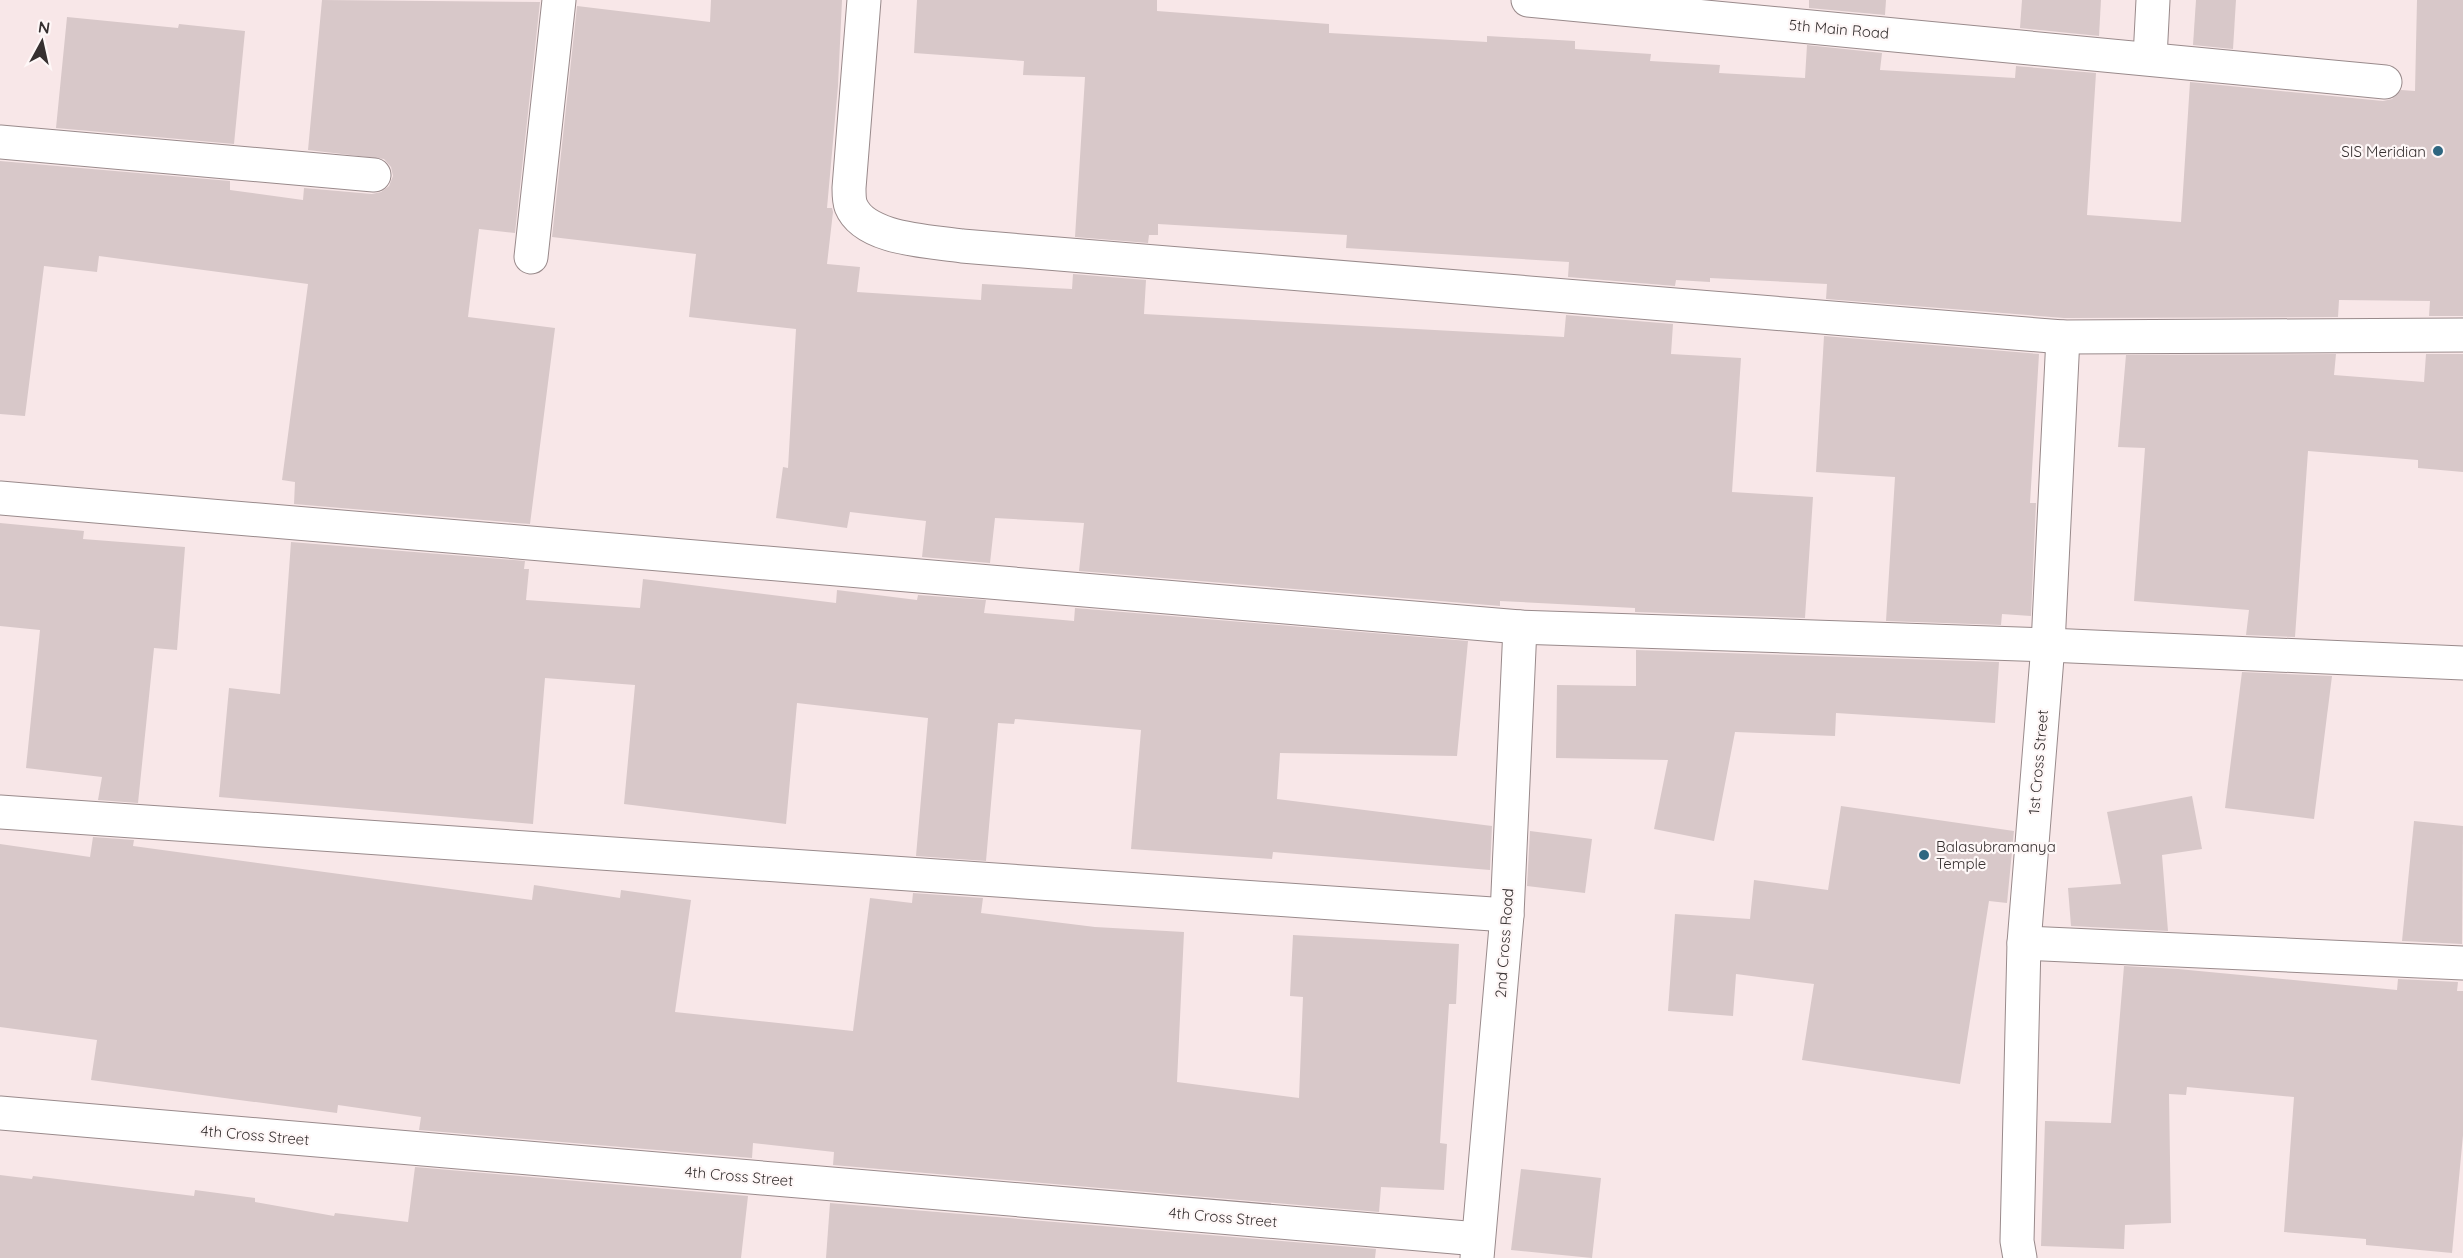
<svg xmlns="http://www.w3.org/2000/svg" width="2463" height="1258" viewBox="0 0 2463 1258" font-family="Quicksand,sans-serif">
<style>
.building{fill:#d8c8c9}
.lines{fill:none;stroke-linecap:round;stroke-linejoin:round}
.street-casing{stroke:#998a8b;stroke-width:35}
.street{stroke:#fff;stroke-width:33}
.poi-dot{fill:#2e6680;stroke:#fef7f7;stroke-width:2}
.labels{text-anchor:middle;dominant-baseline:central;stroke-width:4.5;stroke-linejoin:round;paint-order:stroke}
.street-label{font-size:15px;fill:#363030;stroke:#fef7f7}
.poi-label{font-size:15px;fill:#363030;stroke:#fef7f7;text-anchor:end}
</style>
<rect width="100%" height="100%" fill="#f8e7e8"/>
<g class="building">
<path d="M322 0 540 2 515 233 479 229 468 317 555 328 530 524 294 504 295 482 282 480 308 284 99 256 97 272 44 266 25 416 0 414V161L230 181V190L303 200 304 188 372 194 381 192 389 186 393 176 391 167 384 159 308 150Z"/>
<path d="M711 0H842L838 86 827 208H832L833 212 827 264 860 267 857 292 981 300 982 284 1072 289 1073 274 1146 280 1144 314 1564 337 1566 315 1673 324 1671 354 1741 358 1732 492 1813 497 1805 618 1635 612V608L1500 601V606L1079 571 1084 523 995 518 990 563 922 557 926 521 850 512 847 528 776 518 783 467 788 468 796 329 689 317 696 254 552 237 577 6 710 22Z"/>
<path d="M917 0H1157V11L1329 24V33L1487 42V36L1575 41V49L1651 54 1650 61 1720 65 1719 73 1805 78 1807 45 1882 53 1880 70 2015 78 2016 66 2096 73 2087 215 2181 222 2190 82 2383 101 2392 99 2401 90 2415 91 2417 0H2463V316H2429L2430 301 2339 300 2338 317 2064 318 1826 299 1827 284 1710 278V282L1676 280 1675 286 1568 277 1569 262 1346 248 1347 235 1158 224V235H1149L1148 243 1075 237 1085 77 1023 75 1024 61 914 53Z"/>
<path d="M1809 0H1886L1885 15 1809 8Z"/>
<path d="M2022 0H2101L2099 36 2020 28Z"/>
<path d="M2196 0H2236L2233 49 2193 45Z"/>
<path d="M67 17 178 28 179 24 245 31 234 144 56 128Z"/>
<path d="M1824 336 2039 354 2030 503H2036L2031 616 2002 614 2001 625 1886 621 1895 477 1816 472Z"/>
<path d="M2336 354 2334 375 2424 382 2426 354H2463V472L2418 468V460L2308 451 2295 637 2246 635 2249 610 2134 601 2145 448 2118 447 2126 355Z"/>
<path d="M0 523 84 531 83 539 185 547 177 650 154 648 138 803 98 800 102 777 26 768 40 630 0 626Z"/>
<path d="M291 542 525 561 524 569H529L526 600 640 608 643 579 836 603 837 590 917 600 918 595 986 600 984 613 1074 621 1075 608 1468 641 1457 756 1280 753 1277 799 1492 826 1490 870 1273 852 1272 859 1131 849 1141 730 1015 719 1014 724 998 723 986 861 916 856 928 718 797 703 786 824 624 804 635 685 545 678 533 824 219 797 229 688 280 694Z"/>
<path d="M1636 650 1999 662 1995 723 1836 713 1835 736 1735 732 1714 841 1654 829 1668 760 1556 758 1557 685 1636 686Z"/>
<path d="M2242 672 2332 676 2314 819 2225 808Z"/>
<path d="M2192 796 2202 849 2162 855 2168 931 2071 926 2068 888 2121 884 2107 812Z"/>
<path d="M1841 806 2014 831 2007 903 1989 901 1960 1084 1802 1060 1814 984 1736 974 1733 1016 1668 1011 1675 914 1750 919 1754 880 1828 890Z"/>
<path d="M2414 821 2463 826 2462 944 2402 941Z"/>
<path d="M1530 831 1592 839 1585 893 1527 886Z"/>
<path d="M93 837 134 840 133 846 532 900 534 885 620 898 621 890 691 900 675 1012 853 1031 870 898 912 903 913 893 983 898 981 913 1095 927 1184 932 1177 1082 1299 1098 1303 997 1290 996 1293 935 1459 944 1456 1004H1449L1440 1143 1447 1144 1444 1190 1381 1187 1379 1212 833 1165 834 1152 753 1143 752 1158 419 1130 421 1117 338 1105 337 1113 91 1080 97 1040 0 1027V844L90 857Z"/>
<path d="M2124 966 2178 969 2397 990 2398 979 2458 982 2457 991H2463V1135L2452 1253 2366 1245V1239L2284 1232 2294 1097 2187 1087 2186 1095 2169 1094 2171 1223 2125 1225 2124 1249 2041 1246 2045 1121 2111 1123Z"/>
<path d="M415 1167 748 1196 741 1258H0V1175L32 1179 33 1176 194 1196 195 1190 255 1198V1202L334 1216 335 1213 408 1222Z"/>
<path d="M1521 1169 1601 1178 1592 1258 1511 1250Z"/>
<path d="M830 1203 1376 1249 1375 1258H826Z"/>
</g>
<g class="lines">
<g class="street-casing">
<g id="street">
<path d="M864 0 849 188C849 193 849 201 851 206 865 240 931 241 962 246L2063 337 2463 335"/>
<path d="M1528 0 2385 82"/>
<path d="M2150 58 2153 0"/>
<path d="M0 142 374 175"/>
<path d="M531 257 559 0"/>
<path d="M0 498 1520 627 2048 645 2463 663"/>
<path d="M0 812 1507 915"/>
<path d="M2024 943 2463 963"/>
<path d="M0 1113 1478 1239"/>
<path d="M1477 1258 1507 915 1520 627"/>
<path d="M2020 1258 2017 1241 2024 943 2048 645 2063 337"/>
</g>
</g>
<use href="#street" class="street"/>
</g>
<g class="poi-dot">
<circle cx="2438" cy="151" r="6"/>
<circle cx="1924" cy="855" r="6"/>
</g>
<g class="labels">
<g class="street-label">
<text transform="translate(1839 29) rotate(5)">5th Main Road</text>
<text transform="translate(2038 762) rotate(-85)">1st Cross Street</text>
<text transform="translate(1504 943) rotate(-86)">2nd Cross Road</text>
<text transform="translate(255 1135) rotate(5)">4th Cross Street</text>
<text transform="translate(739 1176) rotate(5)">4th Cross Street</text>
<text transform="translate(1223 1217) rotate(5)">4th Cross Street</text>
</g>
<g class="poi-label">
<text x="2426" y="151">SIS Meridian</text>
<text x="1936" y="846" text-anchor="start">Balasubramanya<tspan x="1936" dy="17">Temple</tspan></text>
</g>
</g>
<g transform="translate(42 42) rotate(8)" stroke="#fef7f7" stroke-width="4.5" paint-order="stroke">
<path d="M0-4.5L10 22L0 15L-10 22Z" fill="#363030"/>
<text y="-9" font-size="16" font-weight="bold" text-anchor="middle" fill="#363030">N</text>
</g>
</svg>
